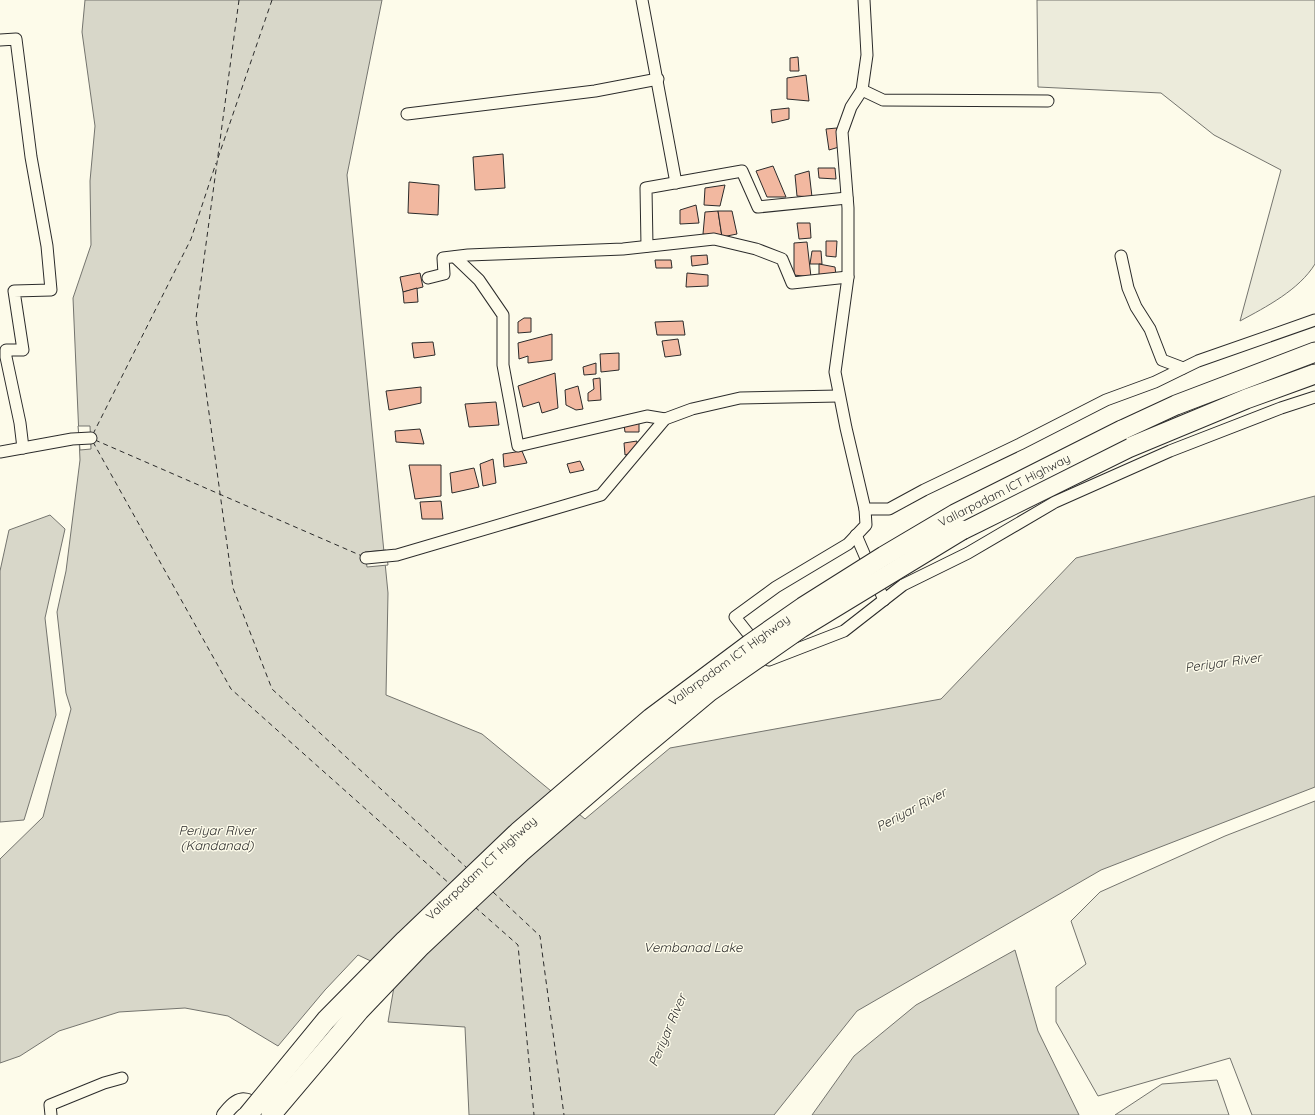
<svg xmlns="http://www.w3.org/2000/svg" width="1315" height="1115" viewBox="0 0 1315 1115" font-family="Quicksand,sans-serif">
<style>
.green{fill:#ecebdb;stroke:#74746e}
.water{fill:#d8d7c9;stroke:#74746e}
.pier{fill:#fdfbea;stroke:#74746e}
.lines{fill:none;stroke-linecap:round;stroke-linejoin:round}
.ferry{stroke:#2b2b2b;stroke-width:1;stroke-dasharray:5 4;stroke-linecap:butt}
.building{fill:#f2b8a0;stroke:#2b2b2b}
.minor-casing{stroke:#2b2b2b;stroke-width:13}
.tertiary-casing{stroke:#2b2b2b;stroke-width:16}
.trunk-casing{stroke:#2b2b2b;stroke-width:21}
.minor{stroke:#fdfbea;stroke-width:11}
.tertiary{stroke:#fdfbea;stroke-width:14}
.trunk{stroke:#fdfbea;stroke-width:19}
.trunk-bridge-casing{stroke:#2b2b2b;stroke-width:21;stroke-linecap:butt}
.trunk-bridge{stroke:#fdfbea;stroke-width:19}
.labels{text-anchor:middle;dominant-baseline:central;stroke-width:3;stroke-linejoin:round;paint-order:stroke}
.street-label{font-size:12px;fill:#2b2b2b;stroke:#fdfbea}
.water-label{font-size:13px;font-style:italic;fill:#2b2b2b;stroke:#fdfbea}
</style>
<rect width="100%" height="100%" fill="#fdfbea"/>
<g class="green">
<path d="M1037 0H1315V264C1299 290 1266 307 1240 321L1281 170 1214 135 1161 93 1038 87Z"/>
<path d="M1315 801V1115H1252L1230 1058 1098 1096 1056 1022V987L1086 964 1071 921 1100 892 1225 836Z"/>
<path d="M1217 1080 1229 1115H1115L1162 1084Z"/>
</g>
<g class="water">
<path d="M85 0H382L347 175 388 593 386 695 482 734 585 819 670 748 941 699 1076 558 1315 496V787L1101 870 857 1011 774 1115H469L465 1027 388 1022 395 981 375 963 358 955 325 990 278 1046 228 1016 185 1008 119 1012 59 1031 20 1056 0 1063V859L43 817 71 709 66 693 57 612 66 571 80 460 73 298 91 245 90 181 95 126 82 32Z"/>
<path d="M50 515 65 529 45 618 56 715 24 820 0 822V571L9 530Z"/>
<path d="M1015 950 1038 1031 1079 1115H812L854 1056 916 1005Z"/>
</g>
<g class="pier">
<path d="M78 426H90L91 449 80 450Z"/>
<path d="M386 550 388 565 367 567 365 552Z"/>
</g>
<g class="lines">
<g class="ferry">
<path d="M239 0 196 318 233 588 272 689 467 868"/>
<path d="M218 158 272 0"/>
<path d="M93 434 191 239 216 163"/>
<path d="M95 440 362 556"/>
<path d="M93 442 231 689 451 885"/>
<path d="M493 892 540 936 564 1115"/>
<path d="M475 907 518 945 534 1115"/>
</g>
</g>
<g class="building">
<path d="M798 57 799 71H790V58Z"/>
<path d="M806 75 809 101 787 99V78Z"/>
<path d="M789 108V119L772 123 771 110Z"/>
<path d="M837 128 839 147 829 150 826 129Z"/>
<path d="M503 154 505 188 475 190 473 157Z"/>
<path d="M773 166 786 197H767L756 171Z"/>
<path d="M818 168H835L836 179 819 178Z"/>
<path d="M809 171 812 197 797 196 795 175Z"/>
<path d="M409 182 439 185 438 215 408 213Z"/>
<path d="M725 185 720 206 704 205 705 188Z"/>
<path d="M696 205 699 223 680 224V210Z"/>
<path d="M718 211 722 237 703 234 705 212Z"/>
<path d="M718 211H732L737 234 722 237Z"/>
<path d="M797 223H810L811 238 799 239Z"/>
<path d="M826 241H837L836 257 826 256Z"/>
<path d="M807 242 811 277 794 275V243Z"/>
<path d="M812 251H821L822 264H810Z"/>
<path d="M707 255 708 264 692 266 691 256Z"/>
<path d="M655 260H671L672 268H656Z"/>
<path d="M819 264 835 267 836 275H819Z"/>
<path d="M420 273 423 287 403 292 400 277Z"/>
<path d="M687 273 708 275V286L686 287Z"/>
<path d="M417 288 418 302 404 303 403 292Z"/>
<path d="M524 318H531V332L518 333V322Z"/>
<path d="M683 321 685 335H657L655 322Z"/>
<path d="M552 334V360L528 363V356L519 359 518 343Z"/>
<path d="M678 339 681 355 665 357 662 341Z"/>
<path d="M433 342 435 355 414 358 412 343Z"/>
<path d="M619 353V370L601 372 600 354Z"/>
<path d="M596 363V374L584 375 583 367Z"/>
<path d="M555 373 558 408 542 413 539 402 523 407 518 386Z"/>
<path d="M600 378 601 400 588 401V393L594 389 593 379Z"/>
<path d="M578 386 583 409 576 410 566 405 565 390Z"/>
<path d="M421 387V403L389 410 386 391Z"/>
<path d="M496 402 499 425 469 427 465 404Z"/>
<path d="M639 418V432H625L624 425Z"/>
<path d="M420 429 424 444 396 442 395 431Z"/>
<path d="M637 441V452L625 455 624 443Z"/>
<path d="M522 451 527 463 504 467 503 454Z"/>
<path d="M493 459 496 483 483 486 480 464Z"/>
<path d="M580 461 584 470 570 473 567 464Z"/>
<path d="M409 465H441V496L415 499Z"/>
<path d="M474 468 479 487 452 493 450 473Z"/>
<path d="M441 501 443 519H422L420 502Z"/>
</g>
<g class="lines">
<g class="minor-casing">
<g id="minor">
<path d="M642 0 676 183"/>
<path d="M864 0 867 55 862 90 851 107 842 132 848 208V277L835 372 846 428 865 509H889L924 490 1020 444 1106 400 1155 382 1198 361 1315 320"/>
<path d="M0 40 16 39 31 157 47 246 51 290 14 291 23 350H6V357L20 423 23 448"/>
<path d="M862 90 883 100 1048 101"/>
<path d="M407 114 595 91 658 79"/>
<path d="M647 246 646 188 742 171 758 207 847 198"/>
<path d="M1121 256 1128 288 1136 307 1150 329 1162 360 1183 368"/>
<path d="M455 257 479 280 503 315V365L518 446 647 416 665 419"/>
<path d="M428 278 444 274 443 258 468 255 623 249 714 239 756 249 782 259 792 283 848 277"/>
<path d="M0 452 72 439 91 438"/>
<path d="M865 509 866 525 848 544 776 587 735 617 769 660 844 631 903 585 968 553 1055 502 1170 451 1281 408 1315 397"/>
<path d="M856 535 884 600"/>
<path d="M366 558 397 555 601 495 665 419 692 409 740 398 839 396"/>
<path d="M51 1115 50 1105 104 1083 122 1078"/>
</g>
</g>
<g class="tertiary-casing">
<path id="tertiary" d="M224 1115C239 1096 244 1097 263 1109"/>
</g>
<g class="trunk-casing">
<g id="trunk">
<path d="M1122 430 1176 405 1315 352"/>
<path d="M962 530 1128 448 1246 399 1315 374"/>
</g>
</g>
<use href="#minor" class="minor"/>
<use href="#tertiary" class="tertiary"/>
<use href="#trunk" class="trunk"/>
<g class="trunk-bridge-casing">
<g id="trunk-bridge">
<path d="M248 1115 326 1020 405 940 518 832 651 718 750 644 803 607 884 556 955 514 1122 430"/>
<path d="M271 1115 359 1011 421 946 521 852 637 752 709 692 801 628 962 530"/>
</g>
</g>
<use href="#trunk-bridge" class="trunk-bridge"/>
</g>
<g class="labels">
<g class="street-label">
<text transform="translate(1004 490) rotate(-27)">Vallarpadam ICT Highway</text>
<text transform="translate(729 660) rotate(-36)">Vallarpadam ICT Highway</text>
<text transform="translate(481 868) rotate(-43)">Vallarpadam ICT Highway</text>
</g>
<g class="water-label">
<text transform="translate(1223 662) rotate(-8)">Periyar River</text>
<text transform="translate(911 809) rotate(-28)">Periyar River</text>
<text x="217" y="830">Periyar River<tspan x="217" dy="15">(Kandanad)</tspan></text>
<text x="693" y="947">Vembanad Lake</text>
<text transform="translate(667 1030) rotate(-67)">Periyar River</text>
</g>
</g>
</svg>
